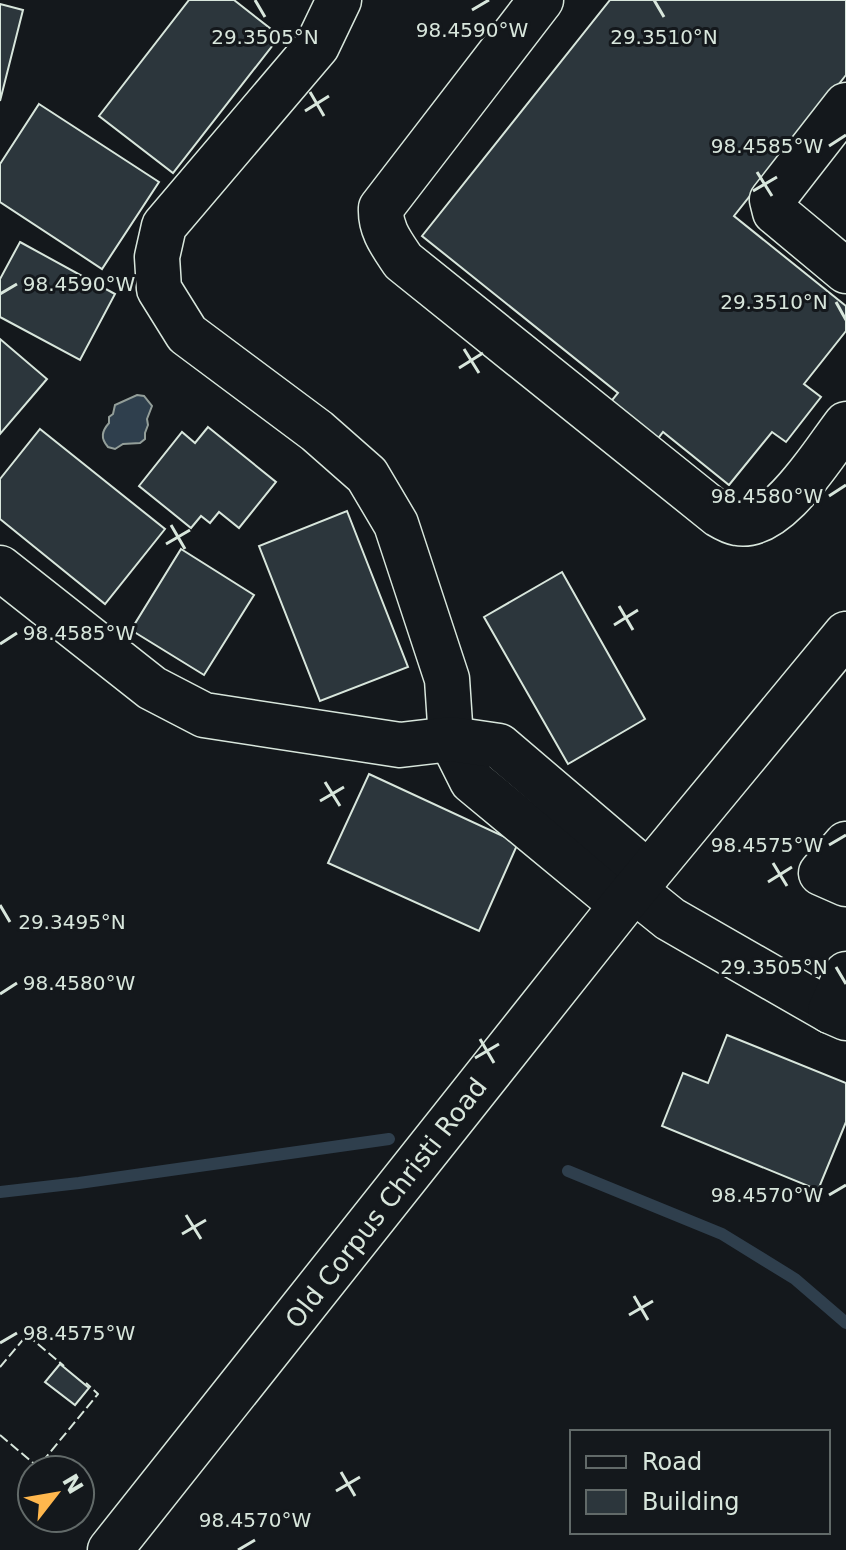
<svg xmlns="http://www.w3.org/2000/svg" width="846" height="1550" viewBox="0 0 846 1550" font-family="'DejaVu Sans',sans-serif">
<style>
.water{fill:#2f3f4d;stroke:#939e99;stroke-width:2}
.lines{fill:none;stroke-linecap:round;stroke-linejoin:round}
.stream{stroke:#2f3f4d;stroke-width:12}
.building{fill:#2c363c;stroke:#d8e6dc;stroke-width:2}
.minor-casing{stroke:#d8e6dc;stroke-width:47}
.minor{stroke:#14181c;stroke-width:44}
.fence{stroke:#d8e6dc;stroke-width:2;stroke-dasharray:10 4;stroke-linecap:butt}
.ticks{fill:none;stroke:#d8e6dc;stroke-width:3}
.labels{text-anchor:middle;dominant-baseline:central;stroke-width:6;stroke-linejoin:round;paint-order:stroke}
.street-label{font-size:26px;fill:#d8e6dc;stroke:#14181c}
.ticks-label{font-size:20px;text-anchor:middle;fill:#d8e6dc;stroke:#14181c;stroke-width:6;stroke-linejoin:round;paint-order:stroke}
</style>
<rect width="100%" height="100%" fill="#14181c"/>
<path class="water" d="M137 395 144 396 152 406 147 419 148 425 145 433V439L140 443 123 444 115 449 108 447C100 438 102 431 109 423V417L113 414 115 405Z"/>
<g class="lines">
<g class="stream">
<path d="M568 1171 722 1234 795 1279 846 1323"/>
<path d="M0 1192 79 1183 389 1139"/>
</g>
</g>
<g class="building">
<path d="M189 0H234L280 36 173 173 99 116Z"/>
<path d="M610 0H846V75L734 216 846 306V331L804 384 821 397 786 442 772 432 729 485 663 432 650 449 603 411 618 393 422 236Z"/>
<path d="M0 4 23 10 0 101Z"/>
<path d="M39 104 159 182 102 269 0 202V164Z"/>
<path d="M20 242 115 294 80 360 0 317V279Z"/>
<path d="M0 339 47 379 0 434Z"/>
<path d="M208 427 276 482 239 528 219 512 210 523 201 516 191 528 139 486 182 432 195 443Z"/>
<path d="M40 429 165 529 105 604 0 519V479Z"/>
<path d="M347 511 408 667 320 701 259 546Z"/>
<path d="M181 549 254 595 204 675 131 630Z"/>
<path d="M562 572 645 719 568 764 484 617Z"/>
<path d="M369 774 518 843 479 931 328 863Z"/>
<path d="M727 1035 846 1083V1122L818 1190 662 1126 683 1073 708 1083Z"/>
<path d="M60 1364 89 1388 75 1405 45 1382Z"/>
</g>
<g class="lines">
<g class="minor-casing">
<g id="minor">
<path d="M339 0 317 46 164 226 157 257 159 289 187 334 317 431 367 475 396 524 447 679 451 739 472 781 622 905"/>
<path d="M541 0 381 208C380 229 391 243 403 261L719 515C724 518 731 522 737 523 778 531 824 452 846 424"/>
<path d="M846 105 772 200 775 212 846 271"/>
<path d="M0 568 152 688 204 715 400 745 451 739 499 746 648 873"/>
<path d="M846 844 821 873 846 884"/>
<path d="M634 890 670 919 830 1011 846 1018"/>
<path d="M830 1011 846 974"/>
<path d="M110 1550 622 905 846 634"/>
</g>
</g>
<use href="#minor" class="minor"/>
<g class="fence">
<path d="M0 1367 27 1335 64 1366"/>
<path d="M0 1435 38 1467 98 1394 86 1383"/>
</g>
</g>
<path class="ticks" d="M255 0 265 17M654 0 664 17M472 10 489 0M310 92 324 116M305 111 329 96M829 146 846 135M757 172 772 196M753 191 777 177M0 294 17 284M836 302 846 320M464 349 479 373M459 368 483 353M829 496 846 485M171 525 185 549M166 544 190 530M619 606 633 630M614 625 638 610M0 644 17 633M325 782 340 806M320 801 344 787M829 845 846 835M773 863 787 886M768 882 792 867M0 905 10 922M836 967 846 984M0 994 17 983M480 1039 494 1063M475 1058 499 1044M829 1195 846 1185M186 1215 201 1239M182 1234 206 1220M634 1296 648 1320M629 1315 653 1301M0 1343 17 1333M341 1472 355 1496M336 1491 360 1477M238 1550 255 1540"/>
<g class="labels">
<g class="street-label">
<text transform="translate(386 1203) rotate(-52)">Old Corpus Christi Road</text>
</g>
</g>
<g class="ticks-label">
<text x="472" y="37">98.4590°W</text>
<text x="265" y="44">29.3505°N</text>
<text x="664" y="44">29.3510°N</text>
<text x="767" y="153">98.4585°W</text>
<text x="79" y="291">98.4590°W</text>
<text x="774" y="309">29.3510°N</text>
<text x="767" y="503">98.4580°W</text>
<text x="79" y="640">98.4585°W</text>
<text x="767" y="852">98.4575°W</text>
<text x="72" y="929">29.3495°N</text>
<text x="774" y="974">29.3505°N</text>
<text x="79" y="990">98.4580°W</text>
<text x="767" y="1202">98.4570°W</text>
<text x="79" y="1340">98.4575°W</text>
<text x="255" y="1527">98.4570°W</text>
</g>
<rect x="570" y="1430" width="260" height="104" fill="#14181c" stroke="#626a69" stroke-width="2"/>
<rect x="586" y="1456" width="40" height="12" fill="#14181c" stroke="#626a69" stroke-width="2"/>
<text x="642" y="1470" font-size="24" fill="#d8e6dc">Road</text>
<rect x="586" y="1490" width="40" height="24" fill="#2c363c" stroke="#626a69" stroke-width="2"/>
<text x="642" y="1510" font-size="24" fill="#d8e6dc">Building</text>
<g transform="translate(56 1494) rotate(59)"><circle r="38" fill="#14181c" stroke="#626a69" stroke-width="2"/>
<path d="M0-6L14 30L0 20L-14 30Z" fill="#ffb74d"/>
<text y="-12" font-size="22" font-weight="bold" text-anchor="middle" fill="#d8e6dc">N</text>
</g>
</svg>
